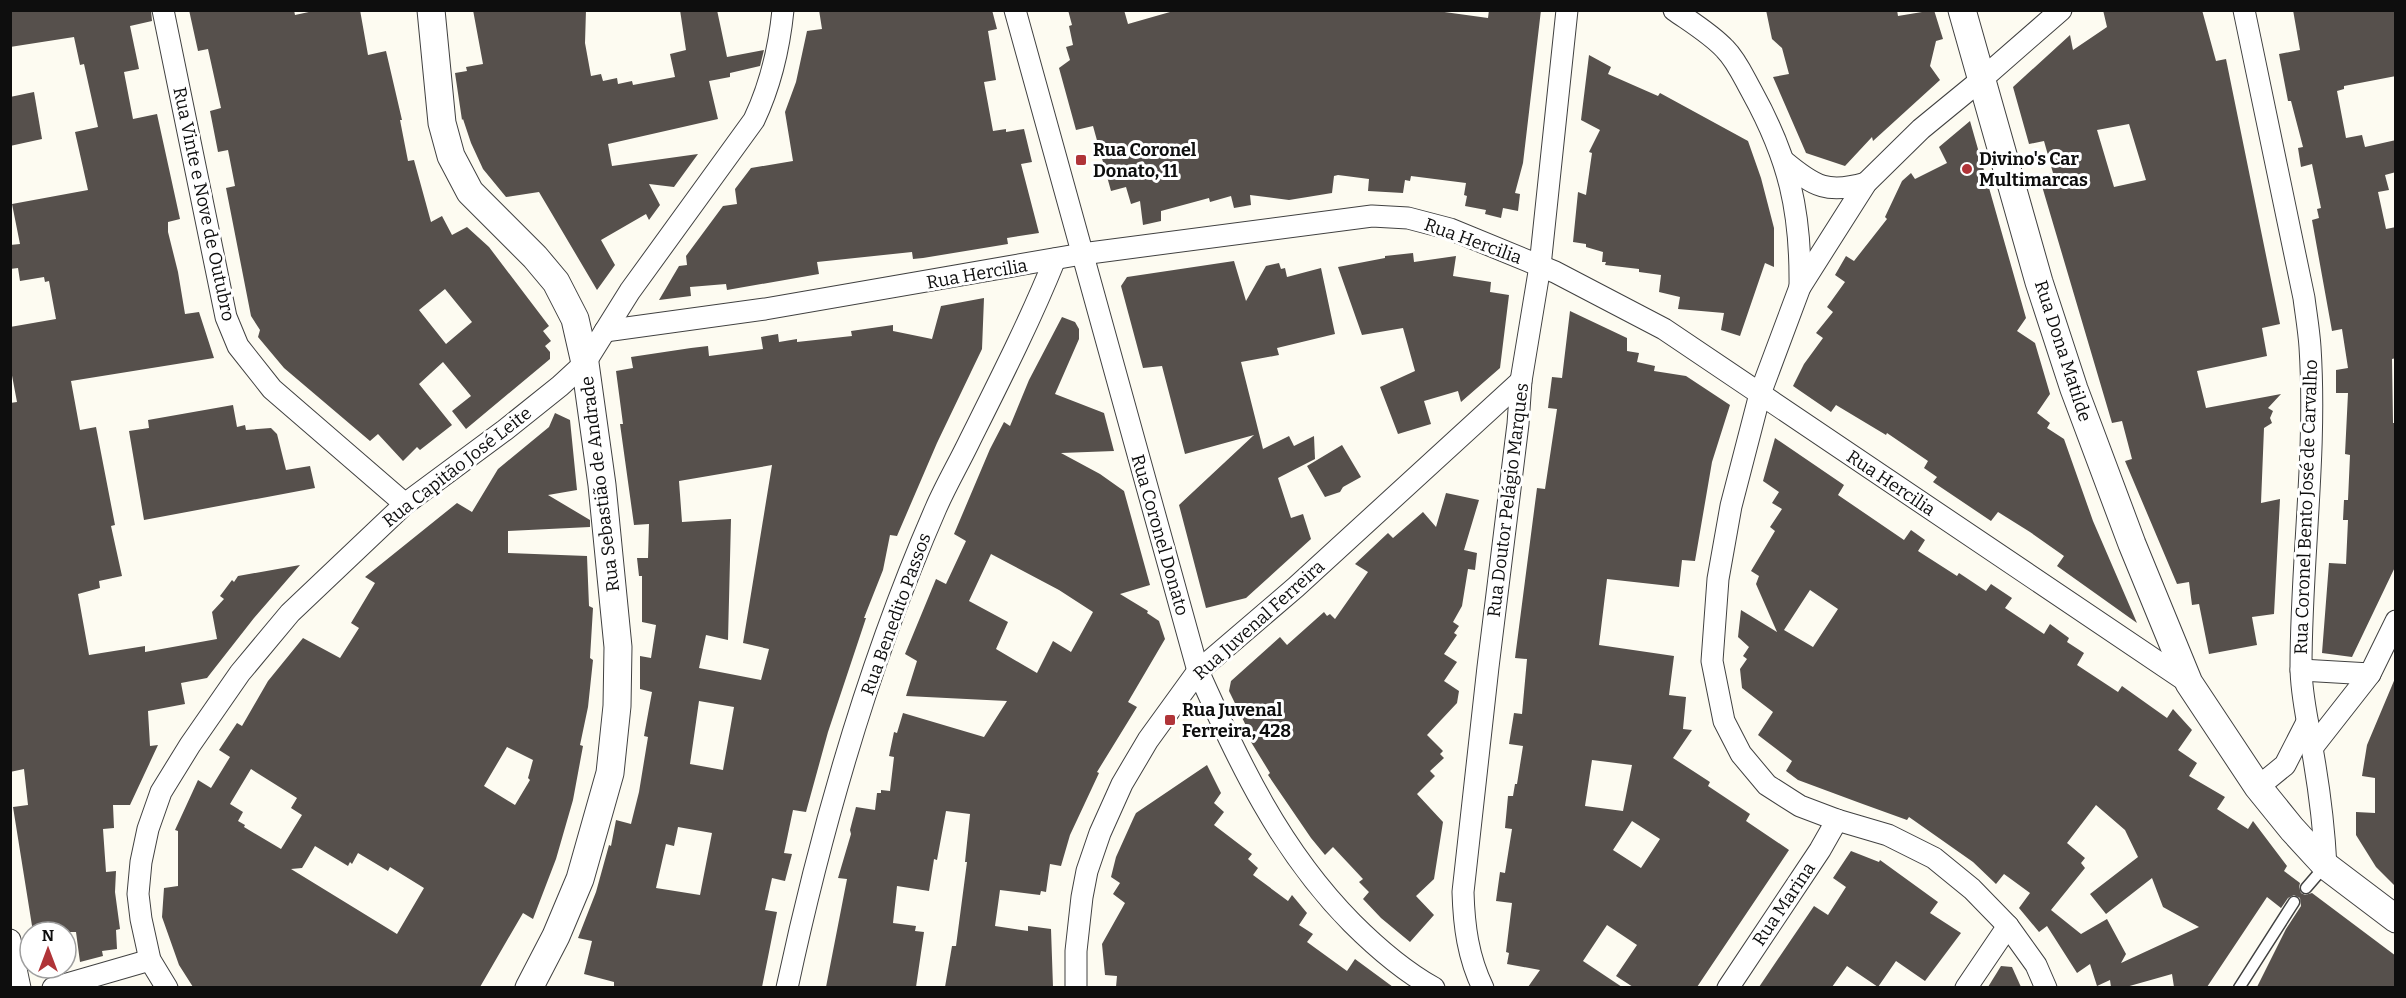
<svg xmlns="http://www.w3.org/2000/svg" width="2406" height="998" viewBox="0 0 2406 998" font-family="Bitter,serif">
<style>
.building{fill:#56504c;fill-rule:evenodd}
.lines{fill:none;stroke-linecap:round;stroke-linejoin:round}
.service-casing{stroke:#414141;stroke-width:13}
.minor-casing{stroke:#414141;stroke-width:23}
.tertiary-casing{stroke:#414141;stroke-width:29}
.service{stroke:#fff;stroke-width:10}
.minor{stroke:#fff;stroke-width:21}
.tertiary{stroke:#fff;stroke-width:27}
.poi-dot{fill:#b03438;stroke:#fff;stroke-width:2}
.labels{text-anchor:middle;dominant-baseline:central;stroke-width:6;stroke-linejoin:round;paint-order:stroke}
.poi-label{font-size:18px;font-weight:bold;fill:#0e0e0e;stroke:#fff;text-anchor:start}
.street-label{font-size:18px;fill:#0e0e0e;stroke:#fff}
</style>
<rect width="100%" height="100%" fill="#fdfbf1"/>
<g class="building">
<path d="M10 10H151L152 21 130 26 139 69 124 72 133 119 157 114 180 219 168 222V232L178 272 185 314 199 312 214 358 71 381 80 430 96 427 115 525 111 526 122 576 99 581 100 588 78 594 89 655 145 646V652L217 639 212 612 224 599 220 596 232 580 234 582 238 576 300 565 254 618 207 678 181 683 185 704 148 711 150 746 158 745 130 805H113L114 828 103 829 106 872 116 871 115 892 120 929 116 930 117 949 102 951 103 956 80 962 76 932H33L13 807 28 805 24 769 10 772V403L17 402 10 365V327L56 319 49 281 45 282 44 277 20 281 18 268 10 269V245L20 244 12 204 88 190 75 132 98 127 84 64 80 65 74 37 10 47Z"/>
<path d="M189 10H294L295 15 318 10H360L368 55 386 51 402 120H400L408 161 414 160 431 222 442 216 452 235 467 227 489 247 549 326 543 331 551 341 545 346 550 352V359L466 429 452 411 471 396 443 362 419 384 452 425 420 450 417 447 403 461 378 434 370 441 284 368 258 337 260 330 251 316 226 188 235 186 228 150 218 152 210 111 221 108 208 49 198 51ZM445 289 472 322 446 344 419 310Z"/>
<path d="M473 10H586L585 43 591 76 601 74 603 81 617 78 618 84 632 81 633 85 675 77 670 54 686 50 680 10H717L727 57 764 50 760 66 730 73V77L709 81 718 119 608 144 612 166 698 154 674 187 649 184 660 205 649 220 646 214 601 240 615 265 597 290 539 192 506 197 483 169 471 143 463 119 462 120 455 73 467 71 466 67 483 64Z"/>
<path d="M819 10H992L997 29 988 31 996 80 984 82 993 131 1006 129V132L1024 129 1032 162 1021 164 1039 233 1007 238 1008 244 923 258 913 259 912 252 817 262 819 274 727 290 726 284 690 287 691 296 659 300 679 266 687 265 686 256 723 206 737 204 735 189 751 168 793 161 785 112 796 82 807 31 822 29Z"/>
<path d="M1068 10H1124L1128 24 1177 10H1430L1488 18 1489 10H1541L1523 163 1515 193 1520 194 1518 211 1503 208 1501 218 1485 214 1486 210 1465 206 1467 196 1464 195 1466 183 1411 176 1410 181 1405 180 1403 193 1368 191 1369 179 1338 175 1334 176 1332 193 1289 200 1250 195 1251 205 1234 208 1231 196 1210 202 1209 198 1161 211V221L1143 225 1140 201 1131 204 1126 187 1111 191 1093 126 1076 130 1059 68 1070 60 1066 47 1073 45 1069 26 1072 25Z"/>
<path d="M1766 10H1897L1898 16 1934 10 1943 39 1936 41 1930 66 1940 80 1873 141 1872 137 1845 166 1806 153 1773 77 1789 74 1782 48 1772 39Z"/>
<path d="M2103 10H2202L2216 61 2226 59 2280 324 2262 328 2267 356 2197 371 2206 408 2281 394 2268 408 2273 411 2270 418 2272 423 2264 428 2261 503 2280 499 2274 614 2252 617 2257 645 2209 654 2199 604 2192 605 2189 582 2177 584 2125 461 2132 459 2122 421 2112 423 2039 176 2053 173 2044 141 2029 144 2013 87 2070 35 2073 50 2107 27ZM2129 124 2146 180 2114 187 2097 130Z"/>
<path d="M2293 10H2396V76L2344 86V89L2337 91 2346 138 2362 135 2365 147 2396 140V172L2385 175 2389 190 2378 192 2386 229 2396 227V358L2392 359 2393 423H2396V565L2352 657 2322 653 2329 563 2346 564 2348 520H2343L2344 500H2348L2350 455 2345 454 2348 393H2336V370L2348 368 2342 329 2332 331 2312 220 2319 218 2317 209 2321 208 2312 164 2301 167 2298 148 2303 147 2291 101H2288L2279 54 2300 50Z"/>
<path d="M1589 55 1611 67 1608 74 1658 96 1660 93 1748 141 1761 178 1774 228V267L1765 263 1740 336 1721 330 1724 313 1678 309 1680 297 1659 292 1661 275 1639 272V269L1605 265 1606 262H1602L1603 252 1586 247V244L1573 242 1578 192 1586 195 1592 153 1589 152 1600 130 1581 120Z"/>
<path d="M34 92 42 139 10 146V97Z"/>
<path d="M1970 121 2026 318 2017 331 2035 343 2050 394 2037 413 2050 423 2047 428 2064 439 2093 521 2137 623 2057 566 2064 556 2030 532 1998 512 1991 521 1933 482 1937 477 1924 468 1928 461 1887 433 1886 435 1836 405 1831 412 1793 386 1804 364 1823 338 1816 333 1833 312 1827 307 1845 282 1835 275 1846 256 1854 261 1887 219 1885 217 1902 181 1911 173 1915 179 1947 163 1939 147Z"/>
<path d="M1413 253 1414 262 1456 256 1453 276 1491 282 1490 292 1509 295 1500 368 1461 402 1458 391 1424 401 1431 424 1398 434 1380 387 1415 371 1403 328 1362 335 1338 267 1385 258V256Z"/>
<path d="M1234 261 1246 301 1266 266 1279 263 1281 269 1285 268 1287 277 1321 268 1335 334 1277 348 1279 355 1241 362 1263 449 1289 436 1294 446 1314 436 1315 459 1278 478 1291 518 1303 514 1311 539 1246 598 1206 608 1179 505 1254 435 1185 454 1162 366 1143 368 1121 286 1127 277Z"/>
<path d="M984 298 982 349 937 443 897 536 890 535 883 570 864 618H866L828 732 806 812 793 810 784 853 792 854 785 881 772 878 765 910 777 912 762 987H614V982L584 974 592 941 578 938 596 892 609 845 611 846 616 820 631 824 639 792 648 737 644 736 652 692 640 689V656L651 658 656 625 642 622V576H639L637 558H648L649 524 634 525 620 424H623L616 371 633 368 631 357 691 348 708 346 709 356 763 349 761 337 778 334 779 342 797 339V342L852 336 851 331 893 325V331L932 339 941 306ZM772 465 743 643 769 649 761 680 699 668 706 635 728 640 731 519 682 522 679 481ZM699 701 734 707 723 770 690 764ZM678 827 712 833 700 895 656 888 666 844 674 846Z"/>
<path d="M1570 311 1627 338V351L1639 353 1637 362 1655 366 1654 371 1686 376 1730 405 1712 462 1695 561 1682 560 1679 587 1607 579 1599 645 1674 656 1669 695 1686 697 1683 729 1692 730 1673 758 1710 782 1708 786 1750 814 1746 821 1789 850 1697 987H1633L1616 976 1637 945 1607 925 1583 961 1622 987H1528L1540 970 1507 964 1509 953 1506 952 1512 903 1496 901 1500 872 1505 873 1512 829 1505 828 1508 796H1513L1515 784H1517L1523 746 1509 744 1514 713 1522 714 1527 659 1515 658 1537 488 1545 489 1557 409 1548 408 1552 377 1562 378ZM1592 760 1632 765 1623 811 1585 806ZM1632 821 1660 839 1641 868 1613 850Z"/>
<path d="M1062 317 1075 322 1079 329V339L1055 394 1104 413 1114 451 1061 453 1100 474 1124 491 1150 585 1120 594 1148 611 1147 613 1159 621 1165 639 1128 702 1137 707 1097 772 1099 773 1070 835 1061 866 1050 864 1046 892 1041 891 1040 895 1000 890 995 926 1028 931V926L1051 929 1053 987H945L952 946H956L967 862H965L970 814 946 811 937 860 934 859 929 891 897 886 893 923 916 926 915 931 924 932 916 987H826L847 879 838 878 851 834 850 830 856 807 875 810 877 793H881V790L890 791 894 757 889 756 894 732 897 733 903 713 984 737 1007 701 906 696 917 661 905 654 936 579 946 584 966 541 954 534 990 449 1004 422 1010 426 1029 380ZM991 554 1059 590 1093 612 1071 652 1053 641 1037 673 996 649 1008 622 969 601Z"/>
<path d="M233 405 237 427 245 425 246 430 271 428 277 434 286 470 310 466 315 488 144 520 129 431 149 428 148 420Z"/>
<path d="M555 413 570 420 577 490 548 495 590 520V527L508 531V553L587 556 589 606 593 608 590 658 593 660 588 707 580 745 583 746 573 800 556 859 533 919 523 913 480 987H193L179 965 162 917 164 888 178 886V831L175 830 198 780 211 788 230 757 219 750 237 723 242 726 268 681 303 638 340 658 359 628 351 623 375 583 365 577 457 503 472 512 498 469 549 427ZM507 747 533 760 528 778 530 780 515 805 484 786ZM251 769 297 798 291 808 302 815 281 849 244 827 245 825 238 821 243 812 230 804ZM315 846 348 866 350 862 352 864 358 853 388 871 390 867 424 888 397 934 291 869 302 868Z"/>
<path d="M1775 438 1844 485 1838 495 1904 540 1911 530 1925 540 1918 551 1957 576 1959 573 1986 591 1991 584 2012 598 2005 608 2044 634 2050 624 2069 638 2067 642 2084 653 2077 665 2118 692 2122 686 2167 718 2173 709 2192 730 2178 750 2197 763 2189 776 2225 797 2217 809 2248 829 2253 821 2287 866 2284 871 2300 883 2299 887 2301 893 2305 895 2312 893 2396 956V987H2257L2286 929 2301 906 2300 898 2294 895 2288 898 2281 908 2267 897 2207 987H2174L2172 974 2126 987H2111L2110 980 2097 986 2090 964 2077 973 2047 926 2039 932 2019 908 2030 893 2004 874 1996 884 1973 862 1909 817 1907 820 1860 803 1798 780 1786 771 1792 761 1758 735 1773 712 1742 688 1740 669 1747 659 1743 656 1749 647 1738 637 1741 610 1777 632 1756 584 1759 576 1751 571 1775 531 1770 527 1782 509 1772 503 1779 492 1763 481ZM1810 590 1838 609 1813 647 1784 630ZM2096 805 2125 830 2138 857 2090 894 2106 914 2152 878 2163 907 2199 927 2121 963 2126 954 2107 919 2081 934 2051 910 2085 868 2081 863 2085 858 2067 843Z"/>
<path d="M1342 445 1361 477 1343 487 1340 492 1325 497 1307 466Z"/>
<path d="M1446 493 1479 500 1464 550 1477 553 1475 570 1468 569 1462 606 1453 622 1459 626 1454 633 1457 635 1444 654 1457 662 1444 681 1459 691 1457 703 1427 735 1443 751 1440 754 1444 758 1430 771 1435 776 1417 794 1443 822 1434 879 1416 896 1434 915 1410 942 1381 918 1363 899 1369 892 1359 882 1363 879 1333 847 1325 855 1311 838 1268 775 1270 773 1251 742 1253 740 1229 691 1231 681 1280 637 1287 645 1324 612 1327 616 1330 614 1335 619 1368 572 1355 564 1388 533 1393 538 1423 512 1436 527Z"/>
<path d="M2396 676V887L2376 867 2356 835V812L2375 813V778L2362 776 2367 745Z"/>
<path d="M1207 765 1221 793 1214 803 1224 812 1214 825 1252 854 1248 859 1258 868 1253 875 1288 901 1292 895 1307 913 1299 925 1313 934 1307 942 1347 971 1355 959 1393 987H1116L1117 976 1105 975 1102 944 1125 903 1113 894 1120 883 1111 877 1116 857 1134 817 1136 813Z"/>
<path d="M1851 851 1879 862 1880 860 1938 902 1930 913 1961 933 1925 981 1896 961 1878 987 1847 966 1832 987H1759L1814 906 1828 915 1846 887 1833 878Z"/>
<path d="M2001 966 2012 967 2021 987H1988Z"/>
</g>
<g class="lines">
<g class="service-casing">
<g id="service">
<path d="M2306 888 2325 866"/>
<path d="M2239 988 2294 902"/>
</g>
</g>
<g class="minor-casing">
<g id="minor">
<path d="M163 10 226 317 238 346 272 389 405 504"/>
<path d="M1015 10 1198 671C1240 764 1279 849 1352 923 1377 948 1402 970 1434 988"/>
<path d="M1674 10C1691 22 1711 34 1725 49 1737 61 1744 78 1752 92 1789 159 1801 211 1800 287"/>
<path d="M2244 10 2304 298C2306 314 2309 331 2310 347 2317 454 2301 560 2301 667 2301 695 2308 721 2312 748 2319 787 2324 827 2326 866"/>
<path d="M1785 162C1815 187 1828 194 1866 183"/>
<path d="M605 331 765 309 1082 254 1372 216 1408 218 1450 229 1555 272 1664 329 2189 683"/>
<path d="M2301 670 2370 674"/>
<path d="M2312 748 2370 674 2396 621"/>
<path d="M2258 787 2285 765 2307 722"/>
<path d="M10 940 20 988"/>
<path d="M53 988 150 960"/>
<path d="M167 988 150 960 141 919 138 894 141 862 148 829 161 792 190 745 240 673 290 613 405 504 505 430 560 386 585 363 630 291 754 120C771 84 779 50 783 10"/>
<path d="M787 988C822 825 869 661 936 508 946 485 959 463 970 440 1000 380 1030 321 1055 259"/>
<path d="M1076 988V951L1082 897 1087 871 1100 833 1122 784 1148 740 1198 671 1296 587 1521 381"/>
<path d="M1483 988C1468 957 1464 926 1463 892L1488 667 1518 424 1521 381 1540 266 1567 10"/>
<path d="M1728 988 1820 850 1837 820"/>
<path d="M1966 988 2008 926"/>
<path d="M2046 988 2036 965 2008 926 1972 889 1934 858 1888 835 1837 820 1800 806 1767 785 1741 754 1724 721 1712 661 1718 579 1731 506 1760 394 1800 287 1866 183 1921 129 1982 79 2061 10"/>
</g>
</g>
<g class="tertiary-casing">
<g id="tertiary">
<path d="M431 10 442 123 451 156 470 192 535 257 556 282 575 319 585 363 602 485 618 647 617 706 610 773 580 879 556 936 529 988"/>
<path d="M1962 10 2039 282 2074 389 2132 544 2189 683 2258 787 2292 829 2326 866 2396 919"/>
</g>
</g>
<use href="#service" class="service"/>
<use href="#minor" class="minor"/>
<use href="#tertiary" class="tertiary"/>
</g>
<g class="poi-dot">
<rect x="1075" y="154" width="12" height="12" rx="3"/>
<circle cx="1967" cy="169" r="6"/>
<rect x="1164" y="714" width="12" height="12" rx="3"/>
</g>
<g class="labels">
<g class="poi-label">
<text x="1093" y="150">Rua Coronel<tspan x="1093" dy="21">Donato, 11</tspan></text>
<text x="1979" y="159">Divino's Car<tspan x="1979" dy="21">Multimarcas</tspan></text>
<text x="1182" y="710">Rua Juvenal<tspan x="1182" dy="21">Ferreira, 428</tspan></text>
</g>
<g class="street-label">
<text transform="translate(204 204) rotate(78)">Rua Vinte e Nove de Outubro</text>
<text transform="translate(1473 241) rotate(20)">Rua Hercilia</text>
<text transform="translate(977 274) rotate(-10)">Rua Hercilia</text>
<text transform="translate(2063 351) rotate(72)">Rua Dona Matilde</text>
<text transform="translate(457 467) rotate(-38)">Rua Capitão José Leite</text>
<text transform="translate(1891 483) rotate(34)">Rua Hercilia</text>
<text transform="translate(600 484) rotate(-97)">Rua Sebastião de Andrade</text>
<text transform="translate(1508 500) rotate(-83)">Rua Doutor Pelágio Marques</text>
<text transform="translate(2306 507) rotate(-88)">Rua Coronel Bento José de Carvalho</text>
<text transform="translate(1160 535) rotate(74)">Rua Coronel Donato</text>
<text transform="translate(896 614) rotate(-70)">Rua Benedito Passos</text>
<text transform="translate(1259 620) rotate(-42)">Rua Juvenal Ferreira</text>
<text transform="translate(1784 904) rotate(-56)">Rua Marina</text>
</g>
</g>
<rect width="2406" height="998" fill="none" stroke="#0e0e0e" stroke-width="24"/>
<g transform="translate(48 950)"><circle r="28" fill="#ffffff" stroke="#9f9f9f" stroke-width="1.5"/>
<path d="M0-4.5L10 22L0 15L-10 22Z" fill="#b03438"/>
<text y="-9" font-size="16" font-weight="bold" text-anchor="middle" fill="#0e0e0e">N</text>
</g>
</svg>
